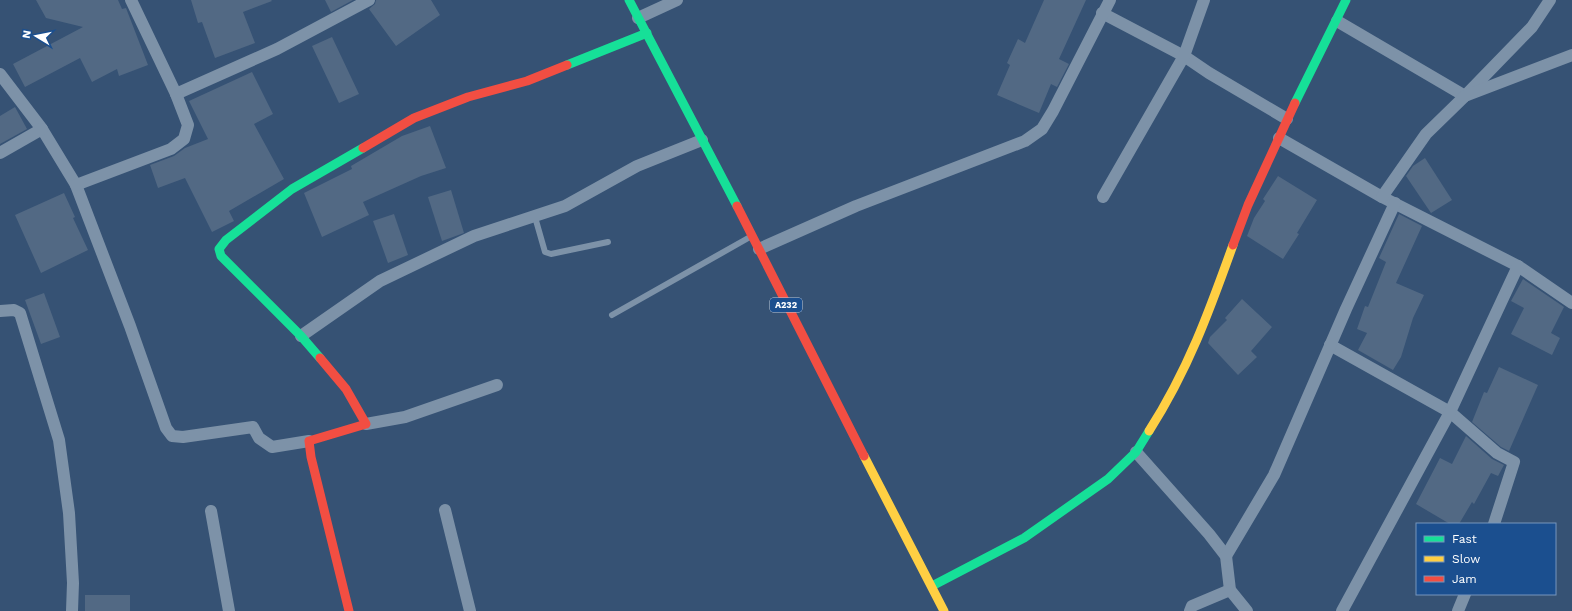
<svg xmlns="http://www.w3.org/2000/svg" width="1572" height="611" viewBox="0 0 1572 611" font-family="'Work Sans',sans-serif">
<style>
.building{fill:#526984}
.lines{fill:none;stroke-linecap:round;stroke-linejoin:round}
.lane{stroke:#7d92a8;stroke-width:6}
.street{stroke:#7d92a8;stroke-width:12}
.fast{stroke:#16e098;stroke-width:9}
.slow{stroke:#ffcf43;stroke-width:9}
.jam{stroke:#f24e42;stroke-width:9}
.labels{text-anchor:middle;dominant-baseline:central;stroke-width:3.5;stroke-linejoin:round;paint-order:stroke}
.shield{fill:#1b4f8f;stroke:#bbcadd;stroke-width:1}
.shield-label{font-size:9px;font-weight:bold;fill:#fff}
</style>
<rect width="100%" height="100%" fill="#365274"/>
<g class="building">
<path d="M36 0H118L122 9 126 8 148 65 119 76 117 69 92 82 80 58 25 87 13 64 83 27 46 18Z"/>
<path d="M191 0H271L272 1 243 12 255 43 215 58 202 22 198 23Z"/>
<path d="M325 0H353L331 12Z"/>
<path d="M376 0H431L440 15 396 46 369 9 375 4Z"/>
<path d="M1044 0H1086L1059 59 1069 64 1057 87 1051 84 1039 113 997 95 1010 65 1007 63 1018 39 1025 43Z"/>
<path d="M332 37 359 94 339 103 312 46Z"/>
<path d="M252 72 273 114 254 124 284 179 229 211 234 221 212 232 185 178 158 188 150 165 174 156 185 148 208 139 189 101Z"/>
<path d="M15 107 27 129 0 144V116Z"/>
<path d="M430 126 446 168 421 176 363 202 369 215 322 237 304 193 352 169 351 166 402 136Z"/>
<path d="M1425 158 1452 200 1431 213 1406 176 1413 166Z"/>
<path d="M1278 176 1317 200 1297 233 1299 234 1283 259 1247 236 1254 218 1265 201 1263 199Z"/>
<path d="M451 190 464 233 442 241 428 197Z"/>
<path d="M64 193 75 217 73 218 88 250 41 273 15 215Z"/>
<path d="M394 214 408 255 388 263 373 221Z"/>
<path d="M1399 214 1422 226 1396 283 1424 295 1413 318 1401 357 1393 370 1358 350 1367 333 1357 329 1365 306 1368 307 1386 262 1379 258Z"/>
<path d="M1523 279 1564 307 1551 333 1560 338 1552 355 1511 334 1524 308 1511 301Z"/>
<path d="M44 293 60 337 41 344 25 300Z"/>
<path d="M1242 299 1272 327 1251 351 1257 357 1238 375 1208 343 1210 337 1227 320 1225 318Z"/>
<path d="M1499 367 1538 385 1509 451 1501 447 1472 422 1484 392 1487 393Z"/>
<path d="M1466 436 1492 459 1504 465 1498 476 1491 473 1474 504 1472 502 1459 524H1450L1416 504 1440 458 1452 464Z"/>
<rect x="85" y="595" width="45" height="16"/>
</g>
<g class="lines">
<g class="lane">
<path d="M535 217 545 252 551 254 608 242"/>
<path d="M612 315 750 237"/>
</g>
<g class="street">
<path d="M1102 13 1184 56 1209 73 1287 119"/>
<path d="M638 18 677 0"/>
<path d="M1337 21 1465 96 1532 27 1550 0"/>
<path d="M0 74 42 129 76 185 130 326 166 428 172 436 183 437 253 427 259 438 272 447 309 441"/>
<path d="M176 94 277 49 369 0"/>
<path d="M1279 138 1382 197 1518 266 1572 303"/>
<path d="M0 153 42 129"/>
<path d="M76 185 171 149 184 139 188 125 176 94 131 0"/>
<path d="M1103 197 1184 56 1204 0"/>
<path d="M1382 197 1426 134 1465 96 1572 55"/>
<path d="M759 249 856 206 1025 141 1042 129 1053 111 1110 0"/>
<path d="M0 311 14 310 20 313 59 440 69 513 73 583 72 611"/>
<path d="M301 336 380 281 474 236 565 206 637 166 702 140"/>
<path d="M1330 345 1450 412 1497 453 1514 462 1494 524"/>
<path d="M366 424 405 417 497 385"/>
<path d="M1136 452 1209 534 1226 556 1230 590 1247 611"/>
<path d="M445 510 470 611"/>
<path d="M211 511 229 611"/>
<path d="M1226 556 1274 475 1346 309 1395 203"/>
<path d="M1190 611 1192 606 1230 590"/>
<path d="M1342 611 1450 412 1518 266"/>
<path d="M1458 611 1465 594"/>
</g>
<g class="fast">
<path d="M629 0 737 206"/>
<path d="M567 65 647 33"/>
<path d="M1295 103 1346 0"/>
<path d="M320 358 301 336 221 256 219 249 226 240 292 189 363 148"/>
<path d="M932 586 1024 538 1108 479 1136 452 1149 431"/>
</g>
<g class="slow">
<path d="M1149 431C1188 370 1209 312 1233 245"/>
<path d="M864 456 944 611"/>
</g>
<g class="jam">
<path d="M363 148 414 118 468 97 527 81 567 65"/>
<path d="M737 206 864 456"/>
<path d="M1233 245 1248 205 1295 103"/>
<path d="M320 358 346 389 366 424 309 441 311 457 349 611"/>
</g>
</g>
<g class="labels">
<rect class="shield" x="770" y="298" width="32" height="14" rx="3"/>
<g class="shield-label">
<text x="786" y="305">A232</text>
</g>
</g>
<rect x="1416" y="523" width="140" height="72" fill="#1b4f8f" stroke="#7695bc"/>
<rect x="1424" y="536" width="20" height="6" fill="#16e098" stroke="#7695bc"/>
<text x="1452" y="543" font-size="12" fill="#ffffff">Fast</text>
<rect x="1424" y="556" width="20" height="6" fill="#ffcf43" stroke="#7695bc"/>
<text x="1452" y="563" font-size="12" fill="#ffffff">Slow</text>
<rect x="1424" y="576" width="20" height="6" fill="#f24e42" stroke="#7695bc"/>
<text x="1452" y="583" font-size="12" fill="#ffffff">Jam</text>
<g transform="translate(36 36) rotate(280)" stroke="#1b4f8f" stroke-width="3" paint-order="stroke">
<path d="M0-3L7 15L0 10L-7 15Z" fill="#ffffff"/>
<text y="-6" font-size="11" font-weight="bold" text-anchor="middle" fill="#ffffff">N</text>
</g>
</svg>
